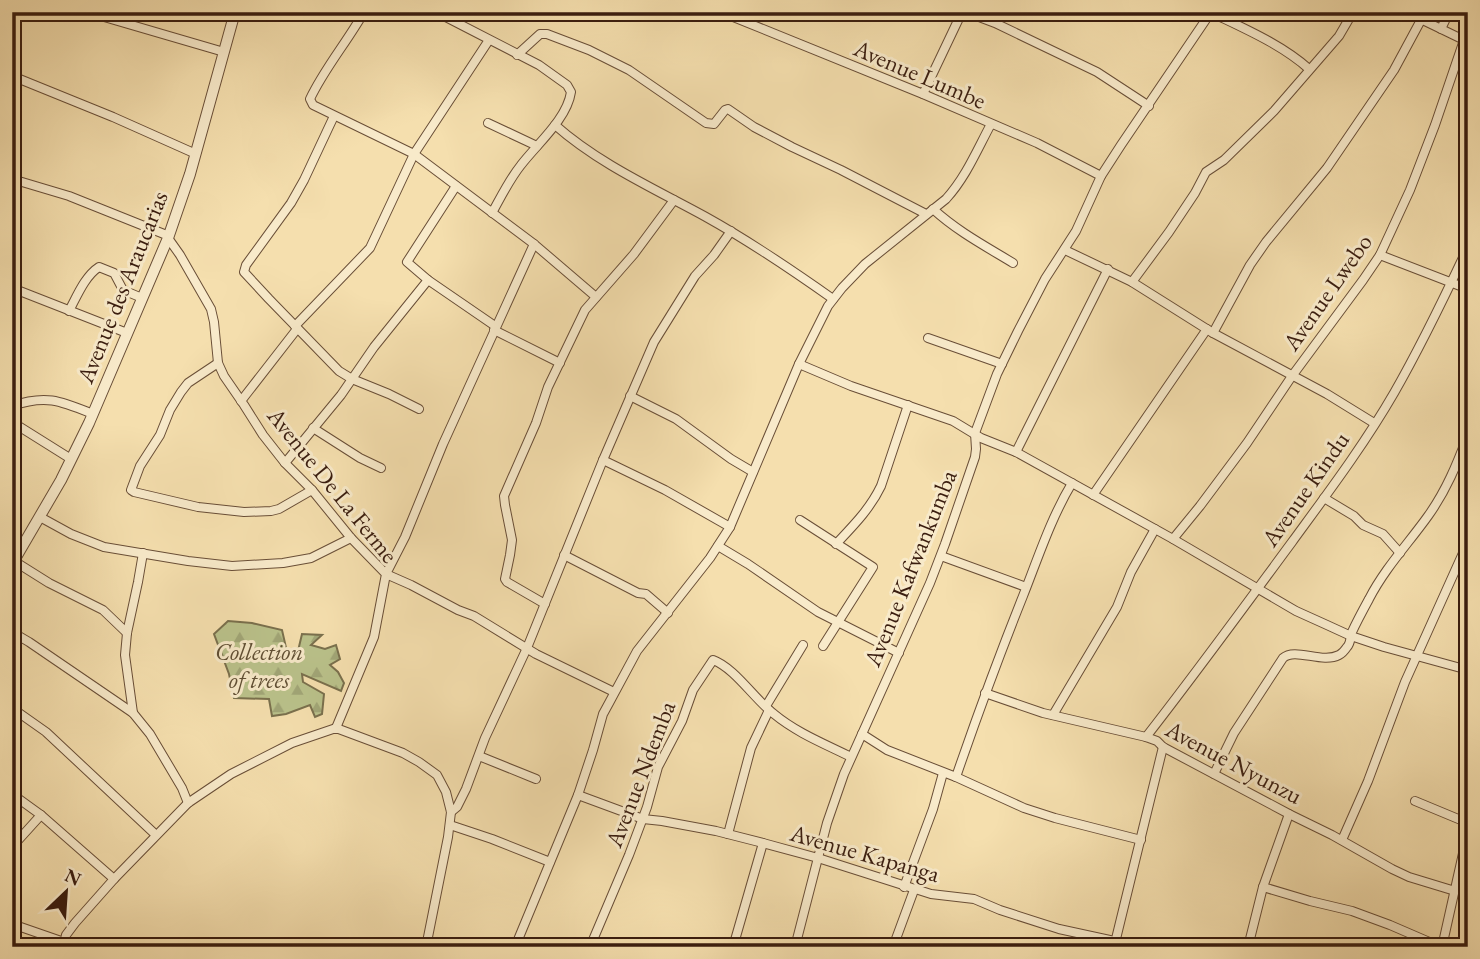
<svg xmlns="http://www.w3.org/2000/svg" width="1480" height="959" viewBox="0 0 1480 959" font-family="'EB Garamond',serif">
<style>
.forest{fill:url(#forest-firs);stroke:#7a704d;stroke-width:2}
.lines{fill:none;stroke-linecap:round;stroke-linejoin:round}
.minor-casing{stroke:#694e37;stroke-width:10}
.tertiary-casing{stroke:#694e37;stroke-width:12}
.minor{stroke:#f8eaca;stroke-width:8}
.tertiary{stroke:#f8eaca;stroke-width:10}
.labels{text-anchor:middle;dominant-baseline:central;stroke-width:6;stroke-linejoin:round;paint-order:stroke}
.street-label{font-size:24px;fill:#3a1d0f;stroke:#f8eaca}
.park-label{font-size:24px;font-style:italic;fill:#604f34;stroke:#f8eaca}
</style>
<defs>
<pattern id="forest-firs" width="22" height="20" patternUnits="userSpaceOnUse" patternTransform="scale(1.75)"><rect width="22" height="20" fill="#bac28b"/><path d="M5 1l3.5 6h-7zM16 11l3.5 6h-7z" fill="#a1a677"/></pattern>
</defs>
<rect width="100%" height="100%" fill="#f5dfae"/>
<filter id="stains"><feTurbulence type="fractalNoise" baseFrequency=".00286" numOctaves="4"/><feColorMatrix values="0 0 0 0 .2 0 0 0 0 .09 0 0 0 0 .02 0 0 0 .5 -.17"/></filter>
<radialGradient id="worn" r=".72"><stop offset=".6" stop-color="#630" stop-opacity="0"/><stop offset="1" stop-color="#630" stop-opacity=".3"/></radialGradient>
<path class="forest" d="M228 621 252 623 282 630 287 652 298 651 302 634 322 635 311 645 325 649 336 645 340 659 330 665 338 672 344 683 341 691 302 674 303 682 324 694 322 714 315 717 310 705 286 714 272 716 269 699 234 698 229 674 214 634Z"/>
<g class="lines">
<g class="minor-casing">
<g id="minor">
<path d="M87 12 224 52"/>
<path d="M364 12C347 42 324 69 310 99L313 105 414 154 534 244 596 297"/>
<path d="M436 12 539 65 567 85 571 92C567 119 537 144 521 165 509 180 501 197 492 213"/>
<path d="M721 12 923 94 1037 143 1101 176"/>
<path d="M966 12 995 23 1097 72 1149 106"/>
<path d="M1210 12C1243 28 1281 44 1309 69"/>
<path d="M1406 12 1466 41"/>
<path d="M1441 29 1449 12"/>
<path d="M517 55 540 34H547L589 50 629 70 706 123 714 124 725 110 728 109 754 127 792 147 841 170 926 214"/>
<path d="M12 76 113 117 196 154"/>
<path d="M923 94 962 12"/>
<path d="M334 116 304 180 291 203 246 265 244 272 269 299 339 371 352 379 389 394 419 409"/>
<path d="M488 123 537 146"/>
<path d="M555 125C599 164 655 189 706 217 751 242 792 270 833 299"/>
<path d="M12 179 69 196 169 236"/>
<path d="M456 186 407 262 428 280 495 326"/>
<path d="M933 209C957 231 985 246 1013 263"/>
<path d="M168 238 180 255 211 309 214 322 218 363 224 376 244 405 263 435 285 463 312 490 351 538 386 574 374 637 336 728"/>
<path d="M534 244 443 444 405 537 386 574 411 585 458 610 474 616 536 654 614 692"/>
<path d="M1065 250 1132 282 1213 333 1327 394 1374 423"/>
<path d="M1380 255 1468 289"/>
<path d="M1132 282 1169 232 1195 193 1206 172 1224 160 1274 111 1339 36 1353 12"/>
<path d="M12 288 127 333"/>
<path d="M69 311C77 296 85 276 99 267L114 273 123 290 142 298"/>
<path d="M295 326 370 248 414 154 489 40"/>
<path d="M494 330 560 363"/>
<path d="M1213 333 1250 265 1266 242 1327 168 1394 70 1421 20"/>
<path d="M928 338 1002 364"/>
<path d="M218 363 188 383 181 392 170 410 160 435 140 466 131 490 134 492 198 507 244 512 271 511 279 509 312 490"/>
<path d="M799 364 851 386 953 421 981 438 1016 452 1173 539 1296 611 1327 625 1351 636 1384 647 1468 670"/>
<path d="M630 396 676 419 731 459 753 472"/>
<path d="M241 401 297 329"/>
<path d="M12 406C46 394 61 401 93 414"/>
<path d="M12 422 71 459"/>
<path d="M313 428 360 458 381 468"/>
<path d="M1016 452 1108 269"/>
<path d="M603 460 665 490 730 527"/>
<path d="M285 463 341 395 374 347 428 280"/>
<path d="M1093 495 1207 329"/>
<path d="M1324 498 1354 516 1363 525 1383 534 1400 553"/>
<path d="M40 517 71 534 104 547 188 561 232 566 283 563 311 558 351 538"/>
<path d="M800 520 873 567 823 646"/>
<path d="M1173 539 1200 506 1247 443 1292 376 1363 280 1380 255 1410 190 1435 125 1464 40"/>
<path d="M836 544C853 526 870 509 881 486L908 405"/>
<path d="M718 546 748 564 818 612 899 653"/>
<path d="M564 555 638 593 646 594 668 613"/>
<path d="M941 556 1026 587"/>
<path d="M14 561 49 583 103 610 127 633"/>
<path d="M545 604 507 582 505 579 510 555 512 540 505 505 504 496 536 423 548 387 585 310 634 254 674 200"/>
<path d="M12 632 29 642 133 713 150 734 182 788 188 803"/>
<path d="M985 693 1043 713 1146 737 1157 741 1163 747 1289 814 1332 835 1392 869 1409 877 1455 891"/>
<path d="M766 706 803 645"/>
<path d="M12 708 46 732 156 835"/>
<path d="M133 713 125 655 127 633 138 582 143 553"/>
<path d="M1053 715 1117 607 1131 572 1155 529"/>
<path d="M862 734 887 750 956 777 1024 808 1055 818 1141 840"/>
<path d="M1146 737C1196 673 1244 607 1292 542 1327 494 1364 445 1394 393 1421 346 1445 296 1468 247"/>
<path d="M479 756 536 779"/>
<path d="M1214 774 1234 733 1283 658C1295 647 1322 664 1339 655 1343 653 1345 650 1347 647 1351 643 1350 637 1352 632 1357 621 1363 610 1369 599 1385 568 1408 544 1428 516 1446 491 1457 464 1468 435"/>
<path d="M956 777C977 716 999 656 1023 596 1038 558 1051 518 1072 483"/>
<path d="M12 794 41 815 114 879"/>
<path d="M578 795 643 819 662 821 716 831 763 843 818 858 931 894 974 899 1000 910 1059 929 1142 947"/>
<path d="M1415 801 1468 823"/>
<path d="M451 812 457 807 466 789 485 738 527 648 603 460 654 342 695 276 714 255 731 231"/>
<path d="M450 825 492 839 550 862"/>
<path d="M728 834 751 748 769 710"/>
<path d="M1342 840 1368 781 1405 682 1468 542"/>
<path d="M12 847 41 815"/>
<path d="M904 887 933 809 943 773"/>
<path d="M1263 887 1310 901 1352 911 1390 925 1441 947"/>
<path d="M12 924 64 942"/>
<path d="M63 947 66 935 75 923 114 879 188 803 231 774 292 743 336 728 403 753 419 762 437 775 446 792 451 812 448 837 426 947"/>
<path d="M515 947 578 795 593 750 603 714 609 703 637 651 710 558 730 527 799 364 828 306 842 288 865 264 946 199C966 177 977 150 991 124"/>
<path d="M590 947 629 855 647 807 658 767 682 721 693 690 713 660C735 668 755 700 774 714 797 733 825 744 851 757"/>
<path d="M733 947 763 843"/>
<path d="M795 947 827 823 844 774 930 583 945 544 975 457 976 449 975 433 997 374 1018 331 1045 279 1076 231 1101 176 1121 145 1211 12"/>
<path d="M893 947 914 890"/>
<path d="M1114 947 1163 747"/>
<path d="M1248 947 1263 887 1289 814"/>
<path d="M1442 947 1468 831"/>
</g>
</g>
<g class="tertiary-casing">
<path id="tertiary" d="M12 564 61 480 89 423 168 238 190 174 235 12"/>
</g>
<use href="#minor" class="minor"/>
<use href="#tertiary" class="tertiary"/>
</g>
<g class="labels">
<g class="street-label">
<text transform="translate(920 74) rotate(23)">Avenue Lumbe</text>
<text transform="translate(122 287) rotate(-68)">Avenue des Araucarias</text>
<text transform="translate(1327 292) rotate(-55)">Avenue Lwebo</text>
<text transform="translate(333 485) rotate(51)">Avenue De La Ferme</text>
<text transform="translate(1305 489) rotate(-55)">Avenue Kindu</text>
<text transform="translate(910 568) rotate(-68)">Avenue Kafwankumba</text>
<text transform="translate(1234 762) rotate(28)">Avenue Nyunzu</text>
<text transform="translate(640 774) rotate(-69)">Avenue Ndemba</text>
<text transform="translate(865 853) rotate(16)">Avenue Kapanga</text>
</g>
<g class="park-label">
<text x="259" y="651">Collection<tspan x="259" dy="28">of trees</tspan></text>
</g>
</g>
<rect width="1480" height="959" fill="none" stroke="#f5dfae" stroke-width="42"/>
<rect x="14" y="14" width="1452" height="931" fill="none" stroke="#3a1d0f" stroke-width="3.5"/>
<rect x="21" y="21" width="1438" height="917" fill="none" stroke="#3a1d0f" stroke-width="2"/>
<g transform="translate(66 892) rotate(25)" stroke="#f8eaca" stroke-width="5" paint-order="stroke">
<path d="M0-5L12 26L0 18L-12 26Z" fill="#3a1d0f"/>
<text y="-10" font-size="19" font-weight="bold" text-anchor="middle" fill="#3a1d0f">N</text>
</g>
<rect width="100%" height="100%" filter="url(#stains)"/>
<rect width="100%" height="100%" fill="url(#worn)"/>
</svg>
